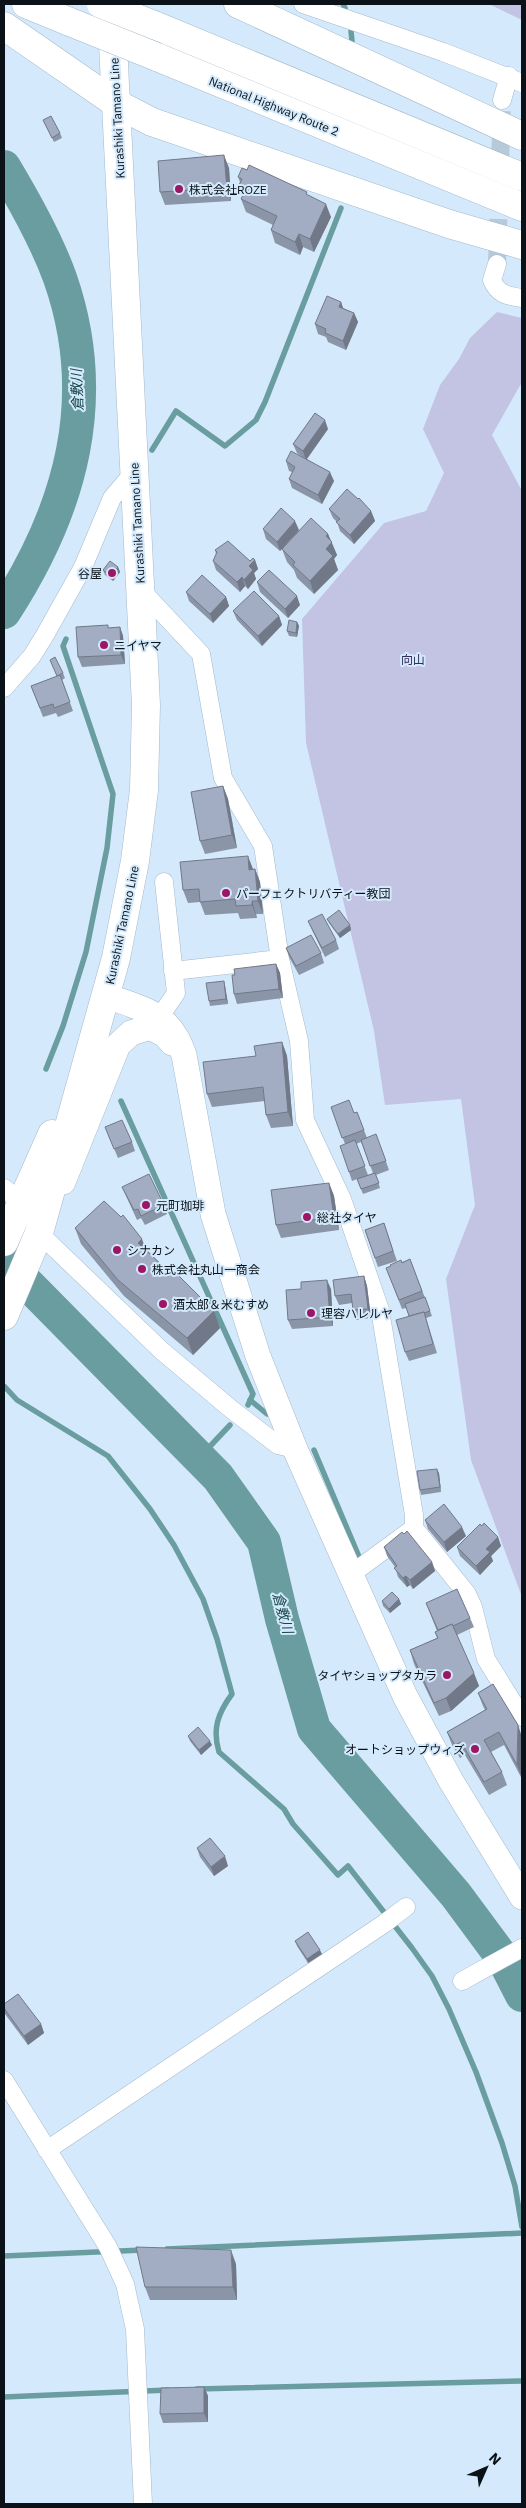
<svg xmlns="http://www.w3.org/2000/svg" width="526" height="2508" viewBox="0 0 526 2508" font-family="'IBM Plex Sans','Noto Sans JP',sans-serif">
<style>
.green{fill:#c3c3e3}
.lines{fill:none;stroke-linecap:round;stroke-linejoin:round}
.stream{stroke:#6a9da0;stroke-width:5.5}
.river{stroke:#6a9da0;stroke-width:34}
.street-tunnel{stroke:#b6cada;stroke-width:18;stroke-dasharray:18 9;stroke-linecap:butt}
.street-casing{stroke:#a4b8ca;stroke-width:19}
.secondary-casing{stroke:#a4b8ca;stroke-width:26}
.primary-casing{stroke:#a4b8ca;stroke-width:29}
.highway-casing{stroke:#a4b8ca;stroke-width:29}
.street{stroke:#fff;stroke-width:18}
.secondary{stroke:#fff;stroke-width:25}
.primary{stroke:#fff;stroke-width:28}
.highway{stroke:#fff;stroke-width:28}
.highway-bridge-casing{stroke:#a4b8ca;stroke-width:29;stroke-linecap:butt}
.highway-bridge{stroke:#fff;stroke-width:28}
.wall{fill:#8b95a8;fill-rule:evenodd}
.shaded-wall{fill:#717988}
.building{fill:#a2adc3;stroke:#717988}
.poi-dot{fill:#9d1565;stroke:#d4eafc;stroke-width:2}
.labels{text-anchor:middle;dominant-baseline:central;stroke-width:4;stroke-linejoin:round;paint-order:stroke}
.street-label{font-size:12px;fill:#0a1218;stroke:#d4eafc}
.poi-label{font-size:12px;fill:#0a1218;stroke:#d4eafc;text-anchor:start}
.park-label{font-size:12px;fill:#332d5d;stroke:#d4eafc}
.water-label{font-size:14px;font-style:italic;fill:#144446;stroke:#d4eafc}
</style>
<rect width="100%" height="100%" fill="#d4eafc"/>
<g class="green">
<path d="M489 4H522V20Z"/>
<path d="M497 312 522 318V382L492 435 522 491V1597L471 1460 446 1279 475 1205 461 1099 385 1105 374 1031 306 743 302 619 384 523 426 511 444 473 423 429 440 385 459 359 470 338Z"/>
</g>
<g class="lines">
<g class="stream">
<path d="M343 4 345 8"/>
<path d="M351 31 352 41"/>
<path d="M152 450 176 411 225 446 256 420 265 402 341 208"/>
<path d="M46 1069 63 1026 86 952 107 848 113 794 63 646 66 639"/>
<path d="M121 1101 253 1394 248 1405"/>
<path d="M5 1387 17 1400 108 1456 150 1509 174 1545 203 1599 217 1639 232 1694C218 1713 212 1729 219 1752L284 1809 293 1824 338 1875 348 1866 412 1948 432 1976 449 2009 476 2072 502 2143 515 2186 522 2227"/>
<path d="M250 1400 267 1414"/>
<path d="M314 1450 360 1559"/>
<path d="M199 1458 230 1425"/>
<path d="M167 2249 522 2233"/>
<path d="M4 2256 143 2250"/>
<path d="M197 2389 522 2381"/>
<path d="M4 2397 168 2390"/>
</g>
<g class="river">
<path d="M4 167C25 202 46 239 60 278 102 398 71 509 4 612"/>
<path d="M4 1260 218 1477 264 1542 282 1619 314 1729 456 1895 504 1960 522 1995"/>
</g>
<path class="street-tunnel" d="M497 264 502 100"/>
<g class="street-casing">
<g id="street">
<path d="M303 4 443 52 522 83"/>
<path d="M502 100 509 76"/>
<path d="M497 264 492 280C498 295 508 296 522 298"/>
<path d="M141 590 201 654 223 778 263 846 280 959 299 1041 305 1120 342 1199 380 1310 414 1515V1528L350 1575"/>
<path d="M4 688 32 656 45 635 83 567 112 498 134 472"/>
<path d="M173 971 280 959"/>
<path d="M159 1018 176 993 164 882"/>
<path d="M4 1188 22 1203"/>
<path d="M39 1233 162 1351 231 1409 278 1445 295 1449"/>
<path d="M414 1528 467 1594 473 1607 486 1659 522 1717"/>
<path d="M462 1981 522 1948"/>
<path d="M4 2080 108 2247 125 2284 135 2329 143 2504"/>
<path d="M47 2150 385 1923 406 1907"/>
</g>
</g>
<g class="secondary-casing">
<g id="secondary">
<path d="M107 996C145 1010 170 1013 184 1055L213 1214 258 1356 295 1449 405 1696 451 1781 522 1897"/>
<path d="M63 1182 118 1045 131 1033 150 1027 165 1035 172 1043"/>
</g>
</g>
<g class="primary-casing">
<g id="primary">
<path d="M4 1242 52 1134"/>
<path d="M4 1316 39 1233 116 958 135 861 144 790 146 705 111 4"/>
</g>
</g>
<g class="highway-casing">
<g id="highway">
<path d="M26 4 70 22"/>
<path d="M238 4 522 136"/>
<path d="M154 25 522 177"/>
<path d="M4 26 117 104 152 122 449 224 522 245"/>
<path d="M157 57 522 207"/>
</g>
</g>
<use href="#street" class="street"/>
<use href="#secondary" class="secondary"/>
<use href="#primary" class="primary"/>
<use href="#highway" class="highway"/>
<g class="highway-bridge-casing">
<g id="highway-bridge">
<path d="M101 4 154 25"/>
<path d="M70 22 157 57"/>
</g>
</g>
<use href="#highway-bridge" class="highway-bridge"/>
</g>
<g class="wall">
<path d="M43 120 60 133 62 138 54 142Z"/>
<path d="M229 168 231 201 165 205 160 192Z"/>
<path d="M238 177 308 196 331 217 314 252 303 247 300 255 275 243 271 230 273 225 246 212 241 199 243 196 239 185 240 182Z"/>
<path d="M341 302 343 308 354 313 358 322 346 350 328 342 326 337 318 334 315 324Z"/>
<path d="M328 429 307 459 334 481 322 504 292 488 289 479 292 472 289 471 286 461 301 456 297 453 293 444Z"/>
<path d="M329 509 371 511 375 521 354 544 340 531 337 522 333 518Z"/>
<path d="M263 529 299 530 280 551 266 539Z"/>
<path d="M328 534 337 555 334 559 338 570 314 594 297 578 294 570 287 562 282 549Z"/>
<path d="M215 550 250 561 255 560 258 569 254 573 256 579 248 589 245 586 240 592 216 570 213 561 216 554Z"/>
<path d="M118 567 120 572 113 581 105 575 103 570Z"/>
<path d="M257 582 300 605 288 618 260 592Z"/>
<path d="M186 592 226 597 229 606 213 623 189 601Z"/>
<path d="M233 611 279 616 282 625 262 646 237 620Z"/>
<path d="M297 622 299 626 297 637 289 636 287 631Z"/>
<path d="M120 627 123 636 125 664 82 667 78 657 109 628Z"/>
<path d="M50 660 63 673 65 678 62 680 73 711 58 717 56 713 43 717 31 686 57 676Z"/>
<path d="M223 786 228 799 237 848 205 854 200 841Z"/>
<path d="M253 869H255L260 882 263 914H256L257 918 240 919 238 913 205 915 200 902 188 903 183 890Z"/>
<path d="M327 919 350 925 351 930 340 938 329 923Z"/>
<path d="M308 921 336 940 339 949 325 957 312 930Z"/>
<path d="M286 948 321 953 324 963 299 975 289 957Z"/>
<path d="M276 964 280 973 283 998 237 1004 234 994Z"/>
<path d="M225 986 228 1004 210 1006 209 1001Z"/>
<path d="M282 1042 287 1056 293 1126 271 1128 266 1115 265 1101 212 1107 207 1094 256 1056Z"/>
<path d="M331 1107 354 1113 357 1112 367 1138 376 1134 389 1170 376 1175 380 1188 363 1194 357 1179 352 1181 349 1172 345 1144ZM361 1142 373 1173 368 1175 356 1144Z"/>
<path d="M105 1127 132 1142 135 1151 118 1158Z"/>
<path d="M329 1183 334 1196 339 1230 281 1238 276 1225Z"/>
<path d="M122 1187 164 1205 167 1214 145 1225 141 1218 137 1220 126 1196Z"/>
<path d="M384 1223 397 1261 378 1267 365 1230Z"/>
<path d="M75 1228 147 1250 166 1269 214 1311 220 1328 193 1355 124 1296 81 1244Z"/>
<path d="M410 1259 432 1316 426 1318 437 1353 409 1361 405 1352 409 1316 406 1308 402 1309 386 1268Z"/>
<path d="M364 1276 367 1286 371 1318 356 1320 353 1310 352 1303 339 1305 335 1296Z"/>
<path d="M331 1289 333 1326 292 1329 288 1320Z"/>
<path d="M439 1473 441 1492 421 1495 420 1490Z"/>
<path d="M425 1520 466 1536 447 1552 428 1529Z"/>
<path d="M498 1537 501 1546 491 1556 493 1561 480 1575 460 1556 457 1547Z"/>
<path d="M384 1547 432 1562 435 1571 413 1589 410 1585 407 1587 398 1577 395 1567 387 1556Z"/>
<path d="M399 1599 401 1604 390 1613 383 1606 382 1601Z"/>
<path d="M426 1603 470 1618 474 1627 457 1635 479 1686 451 1711 439 1716 414 1664 410 1650 437 1638 435 1632 437 1631Z"/>
<path d="M493 1684 522 1779 504 1745 491 1752 502 1772 507 1785 489 1795 465 1755 460 1758 452 1745 447 1732 485 1710 483 1706 478 1693Z"/>
<path d="M188 1736 212 1745 201 1755 190 1741Z"/>
<path d="M197 1848 228 1866 214 1876 200 1857Z"/>
<path d="M295 1941 322 1954 308 1963 297 1946Z"/>
<path d="M4 2004 41 2024 44 2033 28 2045 5 2014 4 2010Z"/>
<path d="M236 2264 237 2300H150L145 2287Z"/>
<path d="M204 2387 208 2396V2422L163 2423 160 2414Z"/>
</g>
<g class="shaded-wall">
<path d="M224 155 229 168 231 201 227 188Z"/>
<path d="M326 204 331 217 314 252 310 239Z"/>
<path d="M299 234 303 247 300 255 295 242Z"/>
<path d="M341 302 344 311 339 307Z"/>
<path d="M354 313 358 322 346 350 343 341Z"/>
<path d="M325 420 328 429 306 460 303 451Z"/>
<path d="M330 472 334 481 322 504 318 495Z"/>
<path d="M371 511 375 521 354 544 350 535Z"/>
<path d="M295 521 299 530 280 551 277 542Z"/>
<path d="M328 534 337 555 334 559 338 570 314 594 310 581 326 549V536Z"/>
<path d="M255 560 258 569 254 573 256 579 248 589 244 580 249 566Z"/>
<path d="M118 567 120 572 113 581 111 576Z"/>
<path d="M242 577 245 586 240 592 237 582Z"/>
<path d="M297 596 300 605 288 618 285 609Z"/>
<path d="M226 597 229 606 213 623 210 614Z"/>
<path d="M279 616 282 625 262 646 258 636Z"/>
<path d="M297 622 299 626 297 637 296 633Z"/>
<path d="M120 627 123 636 125 664 121 655Z"/>
<path d="M223 786 228 799 237 848 232 835Z"/>
<path d="M248 856 253 869 249 870Z"/>
<path d="M255 869 260 882 263 914 258 901Z"/>
<path d="M252 901 256 914 257 918 252 905Z"/>
<path d="M350 925 351 930 340 938 338 934Z"/>
<path d="M276 964 280 973 283 998 279 989Z"/>
<path d="M224 981 225 986 228 1004 226 999Z"/>
<path d="M282 1042 287 1056 293 1126 288 1112Z"/>
<path d="M329 1183 334 1196 339 1230 334 1217Z"/>
<path d="M142 1239 148 1255 138 1243Z"/>
<path d="M364 1276 367 1286 371 1318 368 1309Z"/>
<path d="M327 1280 331 1289 333 1326 330 1317Z"/>
<path d="M214 1311 220 1328 193 1355 187 1338Z"/>
<path d="M437 1469 439 1473 441 1492 440 1487Z"/>
<path d="M462 1527 466 1536 447 1552 444 1542Z"/>
<path d="M498 1537 501 1546 491 1556 493 1561 480 1575 476 1566 486 1549Z"/>
<path d="M432 1562 435 1571 413 1589 410 1580Z"/>
<path d="M406 1576 410 1585 407 1587 403 1578Z"/>
<path d="M399 1599 401 1604 390 1613 389 1609Z"/>
<path d="M474 1673 479 1686 451 1711 446 1698Z"/>
<path d="M518 1725 522 1737V1779L517 1765Z"/>
<path d="M210 1741 212 1745 201 1755 199 1750Z"/>
<path d="M225 1856 228 1866 214 1876 211 1867Z"/>
<path d="M320 1950 322 1954 308 1963 307 1959Z"/>
<path d="M41 2024 44 2033 28 2045 24 2036Z"/>
<path d="M231 2250 236 2264 237 2300 233 2287Z"/>
<path d="M204 2387 208 2396V2422L204 2413Z"/>
</g>
<g class="building">
<path d="M51 116 60 133 52 138 43 120Z"/>
<path d="M224 155 227 188 160 192 158 161Z"/>
<path d="M249 165 307 192 306 194 326 204 310 239 299 234 295 242 271 230 277 216 241 199 246 189 239 185 242 179 238 177 242 168 247 170Z"/>
<path d="M327 296 341 302 339 307 354 313 343 341 325 333 326 329 315 324Z"/>
<path d="M315 413 325 420 303 451 293 444Z"/>
<path d="M291 451 330 472 318 495 289 479 295 467 286 461Z"/>
<path d="M347 489 358 499 359 498 371 511 350 535 336 522 340 519 329 509Z"/>
<path d="M281 508 295 521 277 542 263 529Z"/>
<path d="M311 518 328 534 326 536 332 542 326 549 333 556 310 581 293 565 295 562 282 549Z"/>
<path d="M228 541 250 561 253 558 255 560 249 566 253 570 244 580 242 577 237 582 213 561 217 552 215 550Z"/>
<path d="M110 561 118 567 111 576 103 570Z"/>
<path d="M269 570 297 596 285 609 257 582Z"/>
<path d="M202 575 226 597 210 614 186 592Z"/>
<path d="M254 591 279 616 258 636 233 611Z"/>
<path d="M289 620 297 622 296 633 287 631Z"/>
<path d="M108 625V628L120 627 121 655 78 657 76 627Z"/>
<path d="M55 657 63 673 57 676 50 660Z"/>
<path d="M60 675 70 702 54 708 53 704 40 708 31 686Z"/>
<path d="M223 786 232 835 200 841 191 792Z"/>
<path d="M248 856 249 870 255 869 258 901H252V905L236 906 235 899 200 902 199 889 183 890 180 862Z"/>
<path d="M339 910 350 925 338 934 327 919Z"/>
<path d="M322 914 336 940 322 948 308 921Z"/>
<path d="M311 935 321 953 296 966 286 948Z"/>
<path d="M276 964 279 989 234 994 232 975H235L234 969Z"/>
<path d="M224 981 226 999 209 1001 206 983Z"/>
<path d="M282 1042 288 1112 266 1115 263 1087 207 1094 203 1062 256 1056 254 1046Z"/>
<path d="M349 1100 354 1113 357 1112 364 1130 342 1138 331 1107Z"/>
<path d="M122 1120 132 1142 114 1149 105 1127Z"/>
<path d="M376 1134 386 1161 370 1166 361 1140Z"/>
<path d="M355 1140 365 1166 349 1172 340 1146Z"/>
<path d="M375 1173 379 1183 361 1189 357 1179Z"/>
<path d="M149 1174 164 1205 141 1216 138 1209 134 1210 122 1187Z"/>
<path d="M329 1183 334 1217 276 1225 271 1190Z"/>
<path d="M104 1201 121 1217 123 1215 142 1239 138 1243 166 1269 169 1266 214 1311 187 1338 118 1280 75 1228Z"/>
<path d="M384 1223 393 1251 375 1258 365 1230Z"/>
<path d="M410 1259 422 1291 399 1300 386 1268 391 1266 390 1265 401 1260 402 1263Z"/>
<path d="M364 1276 368 1309 353 1310 351 1294 335 1296 333 1280Z"/>
<path d="M327 1280 330 1317 288 1320 286 1290 301 1289V1282Z"/>
<path d="M425 1297 430 1311 424 1313V1312L409 1316 405 1304Z"/>
<path d="M424 1312 433 1344 405 1352 396 1320Z"/>
<path d="M437 1469 440 1487 420 1490 417 1471Z"/>
<path d="M444 1504 462 1527 444 1542 425 1520Z"/>
<path d="M484 1523 498 1537 486 1549 490 1552 476 1566 457 1547 480 1524 482 1526Z"/>
<path d="M407 1531 432 1562 410 1580 406 1576 403 1578 394 1568 397 1566 384 1547 402 1532 404 1534Z"/>
<path d="M457 1589 470 1618 453 1626 452 1624 438 1630 426 1603Z"/>
<path d="M392 1592 399 1599 389 1609 382 1601Z"/>
<path d="M452 1624 474 1673 446 1698 434 1703 410 1650 438 1638 435 1632Z"/>
<path d="M493 1684 518 1725 517 1765 499 1732 484 1740 502 1772 484 1782 461 1742 455 1745 447 1732 487 1709 478 1693Z"/>
<path d="M198 1727 210 1741 199 1750 188 1736Z"/>
<path d="M210 1838 225 1856 211 1867 197 1848Z"/>
<path d="M308 1932 320 1950 307 1959 295 1941Z"/>
<path d="M18 1994 41 2024 24 2036 4 2008V2004Z"/>
<path d="M136 2247 231 2250 233 2287H145Z"/>
<path d="M204 2387V2413L160 2414 161 2388Z"/>
</g>
<g class="poi-dot">
<circle cx="179" cy="189" r="5"/>
<circle cx="112" cy="573" r="5"/>
<circle cx="104" cy="645" r="5"/>
<circle cx="226" cy="893" r="5"/>
<circle cx="146" cy="1205" r="5"/>
<circle cx="307" cy="1217" r="5"/>
<circle cx="117" cy="1250" r="5"/>
<circle cx="142" cy="1269" r="5"/>
<circle cx="163" cy="1304" r="5"/>
<circle cx="311" cy="1313" r="5"/>
<circle cx="447" cy="1675" r="5"/>
<circle cx="475" cy="1749" r="5"/>
</g>
<g class="labels">
<g class="street-label">
<text transform="translate(274 106) rotate(22)">National Highway Route 2</text>
<text transform="translate(117 118) rotate(-93)">Kurashiki Tamano Line</text>
<text transform="translate(137 523) rotate(-93)">Kurashiki Tamano Line</text>
<text transform="translate(122 925) rotate(-78)">Kurashiki Tamano Line</text>
</g>
<g class="poi-label">
<text x="189" y="189">株式会社ROZE</text>
<text x="102" y="573" text-anchor="end">谷屋</text>
<text x="114" y="645">ニイヤマ</text>
<text x="236" y="893">パーフェクトリバティー教団</text>
<text x="156" y="1205">元町珈琲</text>
<text x="317" y="1217">総社タイヤ</text>
<text x="127" y="1250">シナカン</text>
<text x="152" y="1269">株式会社丸山一商会</text>
<text x="173" y="1304">酒太郎＆米むすめ</text>
<text x="321" y="1313">理容ハレルヤ</text>
<text x="437" y="1675" text-anchor="end">タイヤショップタカラ</text>
<text x="465" y="1749" text-anchor="end">オートショップウィズ</text>
</g>
<g class="park-label">
<text x="413" y="659">向山</text>
</g>
<g class="water-label">
<text transform="translate(77 390) rotate(-93)">倉敷川</text>
<text transform="translate(283 1613) rotate(75)">倉敷川</text>
</g>
</g>
<rect width="526" height="2508" fill="none" stroke="#0a1218" stroke-width="10"/>
<g transform="translate(486 2468) rotate(45)" stroke="#d4eafc" stroke-width="4" paint-order="stroke">
<path d="M0-4L9 19L0 12L-9 19Z" fill="#0a1218"/>
<text y="-8" font-size="14" font-weight="bold" text-anchor="middle" fill="#0a1218">N</text>
</g>
</svg>
